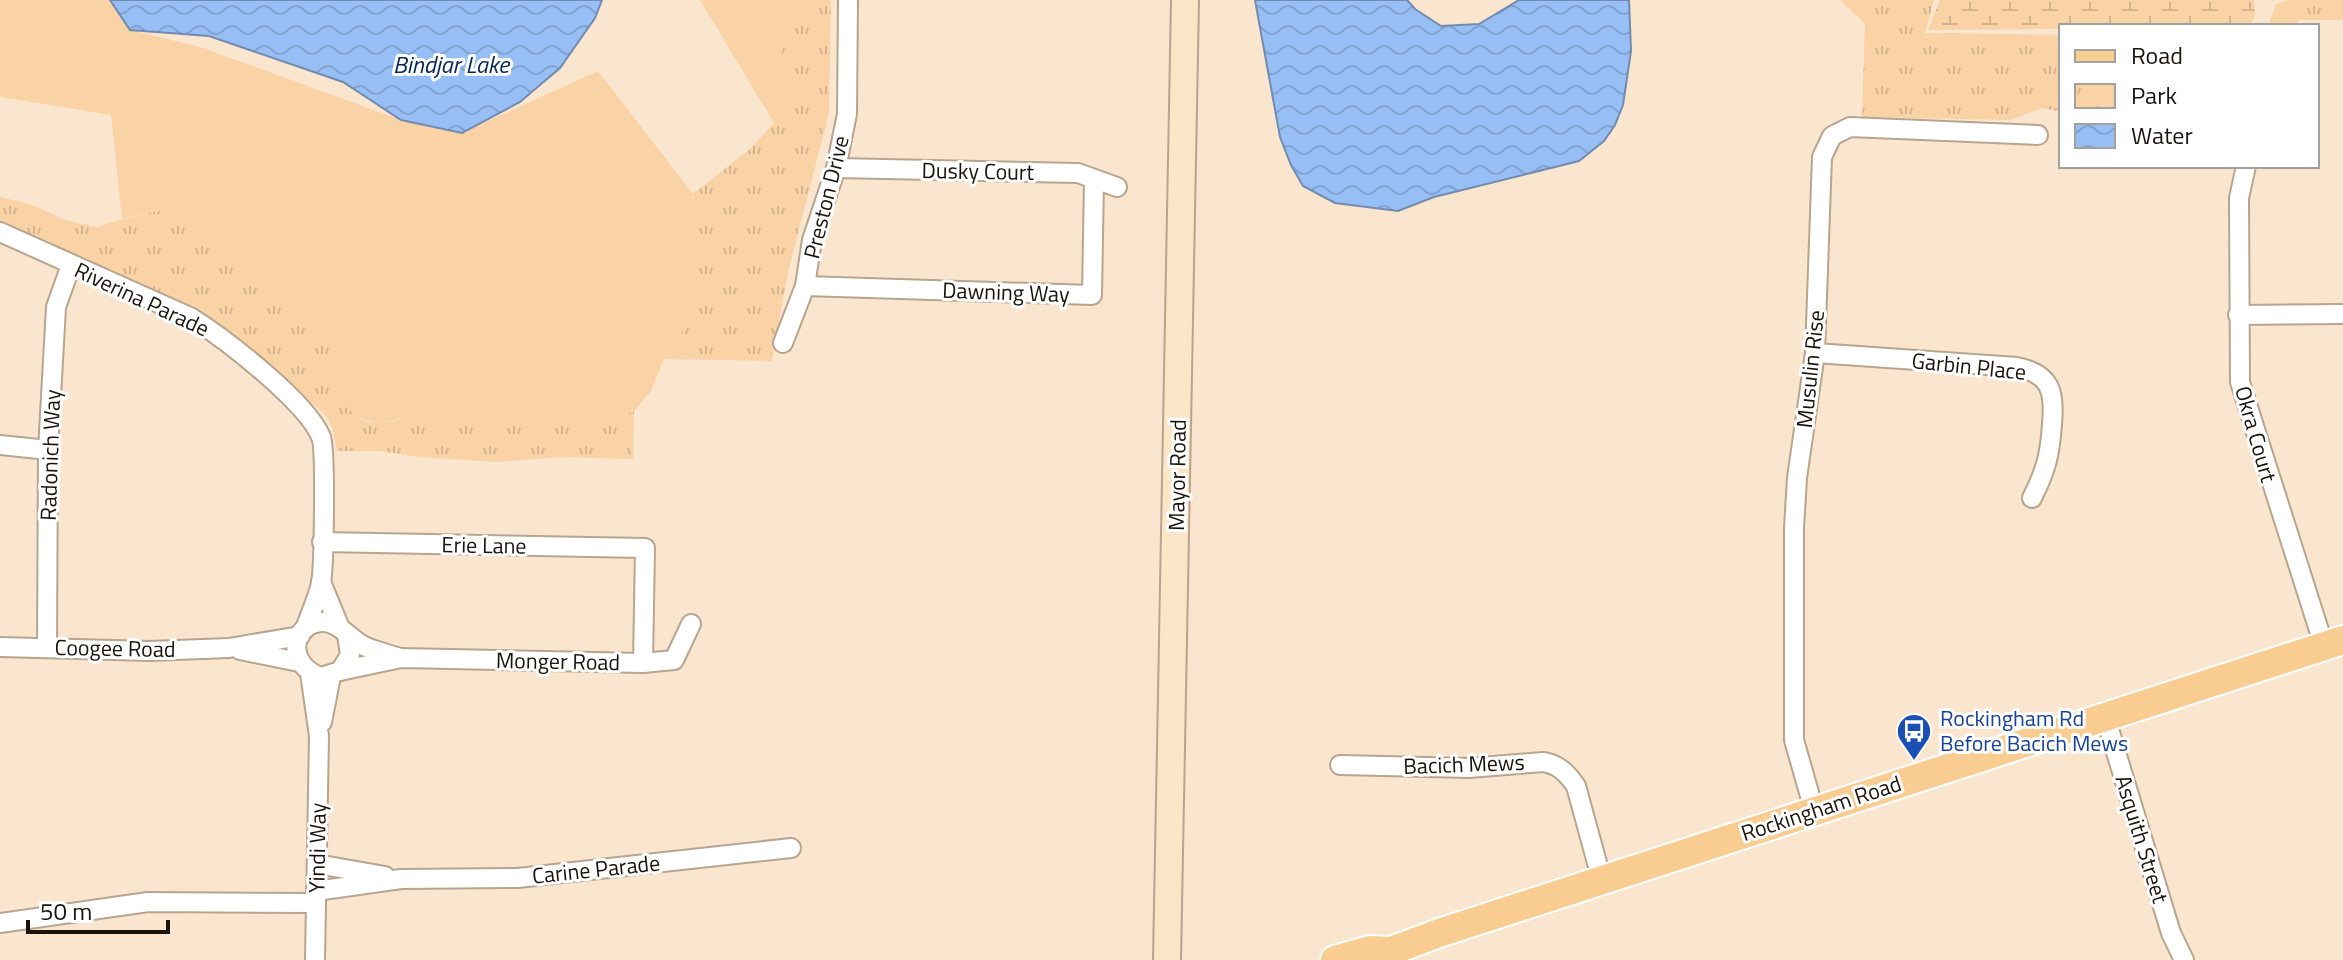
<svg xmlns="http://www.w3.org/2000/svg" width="2343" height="960" viewBox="0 0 2343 960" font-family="'Titillium Web',sans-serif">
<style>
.grass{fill:#f9d2a6}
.wetland{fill:url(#wetland-marsh)}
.park{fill:url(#park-tufts)}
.water{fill:url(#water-waves);stroke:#728baf;stroke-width:2}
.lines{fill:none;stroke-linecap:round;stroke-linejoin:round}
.street-casing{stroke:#b8a58f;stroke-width:22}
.secondary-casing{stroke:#b8a58f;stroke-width:30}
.primary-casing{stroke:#fff;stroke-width:32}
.street{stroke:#fff;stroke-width:18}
.secondary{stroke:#fce6c8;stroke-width:26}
.primary{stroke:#f9cd91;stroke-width:28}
.labels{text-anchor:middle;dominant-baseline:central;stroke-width:6;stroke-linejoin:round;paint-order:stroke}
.street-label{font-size:22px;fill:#1a130b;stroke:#fff}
.transit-label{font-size:22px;fill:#164399;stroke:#fff;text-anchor:start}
.water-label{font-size:24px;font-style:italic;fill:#032757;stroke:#fff}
</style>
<defs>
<pattern id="wetland-marsh" width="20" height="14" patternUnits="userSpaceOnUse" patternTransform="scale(2)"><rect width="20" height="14" fill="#f9d2a6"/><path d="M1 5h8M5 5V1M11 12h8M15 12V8" fill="none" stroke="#d5b38e"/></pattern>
<pattern id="park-tufts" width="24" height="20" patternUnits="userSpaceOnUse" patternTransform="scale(2)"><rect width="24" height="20" fill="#f9d2a6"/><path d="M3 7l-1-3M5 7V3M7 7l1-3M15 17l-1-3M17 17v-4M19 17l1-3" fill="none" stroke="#d5b38e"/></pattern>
<pattern id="water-waves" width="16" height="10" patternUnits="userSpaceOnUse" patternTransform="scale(2)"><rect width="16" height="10" fill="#97bef5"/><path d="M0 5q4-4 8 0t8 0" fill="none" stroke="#82a2d1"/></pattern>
</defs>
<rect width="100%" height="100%" fill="#fae6cf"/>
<g class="grass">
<path d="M0 0H110L131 30 200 47 401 120 462 133 598 71 693 194 688 228 695 252 682 335 664 359 651 391 634 411 611 421 522 425 401 417C378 428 360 421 342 405L326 334 176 211H157L122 219 111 115 0 97Z"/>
<path d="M700 0H787L782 57 787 89 774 123Z"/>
</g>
<path class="wetland" d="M1940 0H2254L2255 15 2251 26H2061V29L1928 30Z"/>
<g class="park">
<path d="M787 0H831L829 113 788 272 772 361 664 359 682 335 695 252 688 228 693 194 751 148 774 123 787 89 782 57Z"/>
<path d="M1840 0H1934L1925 33 2061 35V116L2058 111 2042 108 2011 120 1862 117 1865 24Z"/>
<path d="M2290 0H2343V20H2300L2294 26H2268L2276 4Z"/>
<path d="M0 197 33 205 65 220 98 227 108 223 157 211H176L327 334 342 405 366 422H390L410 415 522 425 611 421 634 411 633 459 564 457 496 462 420 457 380 451H337C333 427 331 415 309 402L218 323 197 310 151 292 33 235 0 223Z"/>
</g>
<g class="water">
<path d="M110 0H602L595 18 560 68 520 102 462 133 401 120 343 82 209 36 130 30Z"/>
<path d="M1255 0H1407L1415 9 1441 26 1479 24 1519 0H1629L1631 51 1623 105 1615 125 1604 141 1579 161 1434 197 1398 211 1335 203 1303 186 1291 165 1280 137Z"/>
</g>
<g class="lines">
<g class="street-casing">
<g id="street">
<path d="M2246 166 2239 198 2240 382 2324 646"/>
<path d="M836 168 1078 173 1117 187"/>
<path d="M0 232 192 318C225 339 307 402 321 437 326 448 324 567 321 583 318 598 310 614 305 629"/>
<path d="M805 286 1092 295 1094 180"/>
<path d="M2238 315 2343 314"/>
<path d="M783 343 805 286 812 240 836 168 847 114 848 0"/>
<path d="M1815 353 2017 367C2051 374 2055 392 2052 424 2050 455 2046 470 2032 498"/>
<path d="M0 445 48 450"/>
<path d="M322 542 645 548 643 663"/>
<path d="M321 582 340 628"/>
<path d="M347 635 350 655 340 671 321 677C286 665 290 624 322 622 338 621 350 639 364 646 375 651 388 654 400 658"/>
<path d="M0 647 150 651 229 648 300 636"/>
<path d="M47 648 48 450 56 307 71 265"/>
<path d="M240 650 299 662"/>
<path d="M340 671 401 658 643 663 674 660 691 624"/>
<path d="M310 673 319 736 315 960"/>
<path d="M2105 716 2171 933 2184 960"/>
<path d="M322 722 331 676"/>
<path d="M1340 765 1469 768 1543 762C1558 764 1567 773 1576 786L1602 881"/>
<path d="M1814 810 1794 740V528L1797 478 1815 353 1822 157 1832 136 1850 127 2038 135"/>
<path d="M317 864 385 876"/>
<path d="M316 891 401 879 518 878 791 848"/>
<path d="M0 923 148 902 316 903"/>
</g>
</g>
<g class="secondary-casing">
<path id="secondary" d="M1167 960 1185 0"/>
</g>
<g class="primary-casing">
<path id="primary" d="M1335 960 1370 950 1391 951 1439 933 2343 640"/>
</g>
<use href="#street" class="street"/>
<use href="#secondary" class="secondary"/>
<use href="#primary" class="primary"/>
</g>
<defs>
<g id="bus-pin" transform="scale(1.8)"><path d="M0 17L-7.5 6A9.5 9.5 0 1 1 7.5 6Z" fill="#1a4fb4" stroke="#fff"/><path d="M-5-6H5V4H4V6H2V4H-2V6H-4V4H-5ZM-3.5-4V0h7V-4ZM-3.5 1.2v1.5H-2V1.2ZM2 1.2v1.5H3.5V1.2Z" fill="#fff"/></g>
</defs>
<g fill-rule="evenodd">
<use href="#bus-pin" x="1914" y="731"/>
</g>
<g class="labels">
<g class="street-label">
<text transform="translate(978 171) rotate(1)">Dusky Court</text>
<text transform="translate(826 197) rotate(-76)">Preston Drive</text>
<text transform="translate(1006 292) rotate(2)">Dawning Way</text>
<text transform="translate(142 299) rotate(25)">Riverina Parade</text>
<text transform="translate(1969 366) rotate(6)">Garbin Place</text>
<text transform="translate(1810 369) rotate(-84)">Musulin Rise</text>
<text transform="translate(2256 434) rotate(74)">Okra Court</text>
<text transform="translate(50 455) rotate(-88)">Radonich Way</text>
<text transform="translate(1177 475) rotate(-89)">Mayor Road</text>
<text transform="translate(484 545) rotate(1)">Erie Lane</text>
<text transform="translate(115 648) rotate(1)">Coogee Road</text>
<text transform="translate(558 661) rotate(1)">Monger Road</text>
<text transform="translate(1464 764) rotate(-2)">Bacich Mews</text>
<text transform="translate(1821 808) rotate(-18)">Rockingham Road</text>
<text transform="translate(2142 839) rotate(73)">Asquith Street</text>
<text transform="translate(317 848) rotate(-89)">Yindi Way</text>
<text transform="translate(596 869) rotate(-6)">Carine Parade</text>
</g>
<g class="transit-label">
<text x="1940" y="718">Rockingham Rd<tspan x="1940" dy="25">Before Bacich Mews</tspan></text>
</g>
<g class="water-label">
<text x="451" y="64">Bindjar Lake</text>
</g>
</g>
<rect x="2059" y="24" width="260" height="144" fill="#ffffff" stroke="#a3a19d" stroke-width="2"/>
<rect x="2075" y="50" width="40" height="12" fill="#f9cd91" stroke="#a3a19d" stroke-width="2"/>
<text x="2131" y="64" font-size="24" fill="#1a130b">Road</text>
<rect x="2075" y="84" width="40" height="24" fill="url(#park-tufts)" stroke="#a3a19d" stroke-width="2"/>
<text x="2131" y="104" font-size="24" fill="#1a130b">Park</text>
<rect x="2075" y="124" width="40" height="24" fill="url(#water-waves)" stroke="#a3a19d" stroke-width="2"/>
<text x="2131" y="144" font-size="24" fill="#1a130b">Water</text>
<path d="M28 920v12h140v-12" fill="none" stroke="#1a130b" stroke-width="4"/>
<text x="40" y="920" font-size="24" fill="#1a130b" stroke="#ffffff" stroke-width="6" paint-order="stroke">50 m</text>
</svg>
